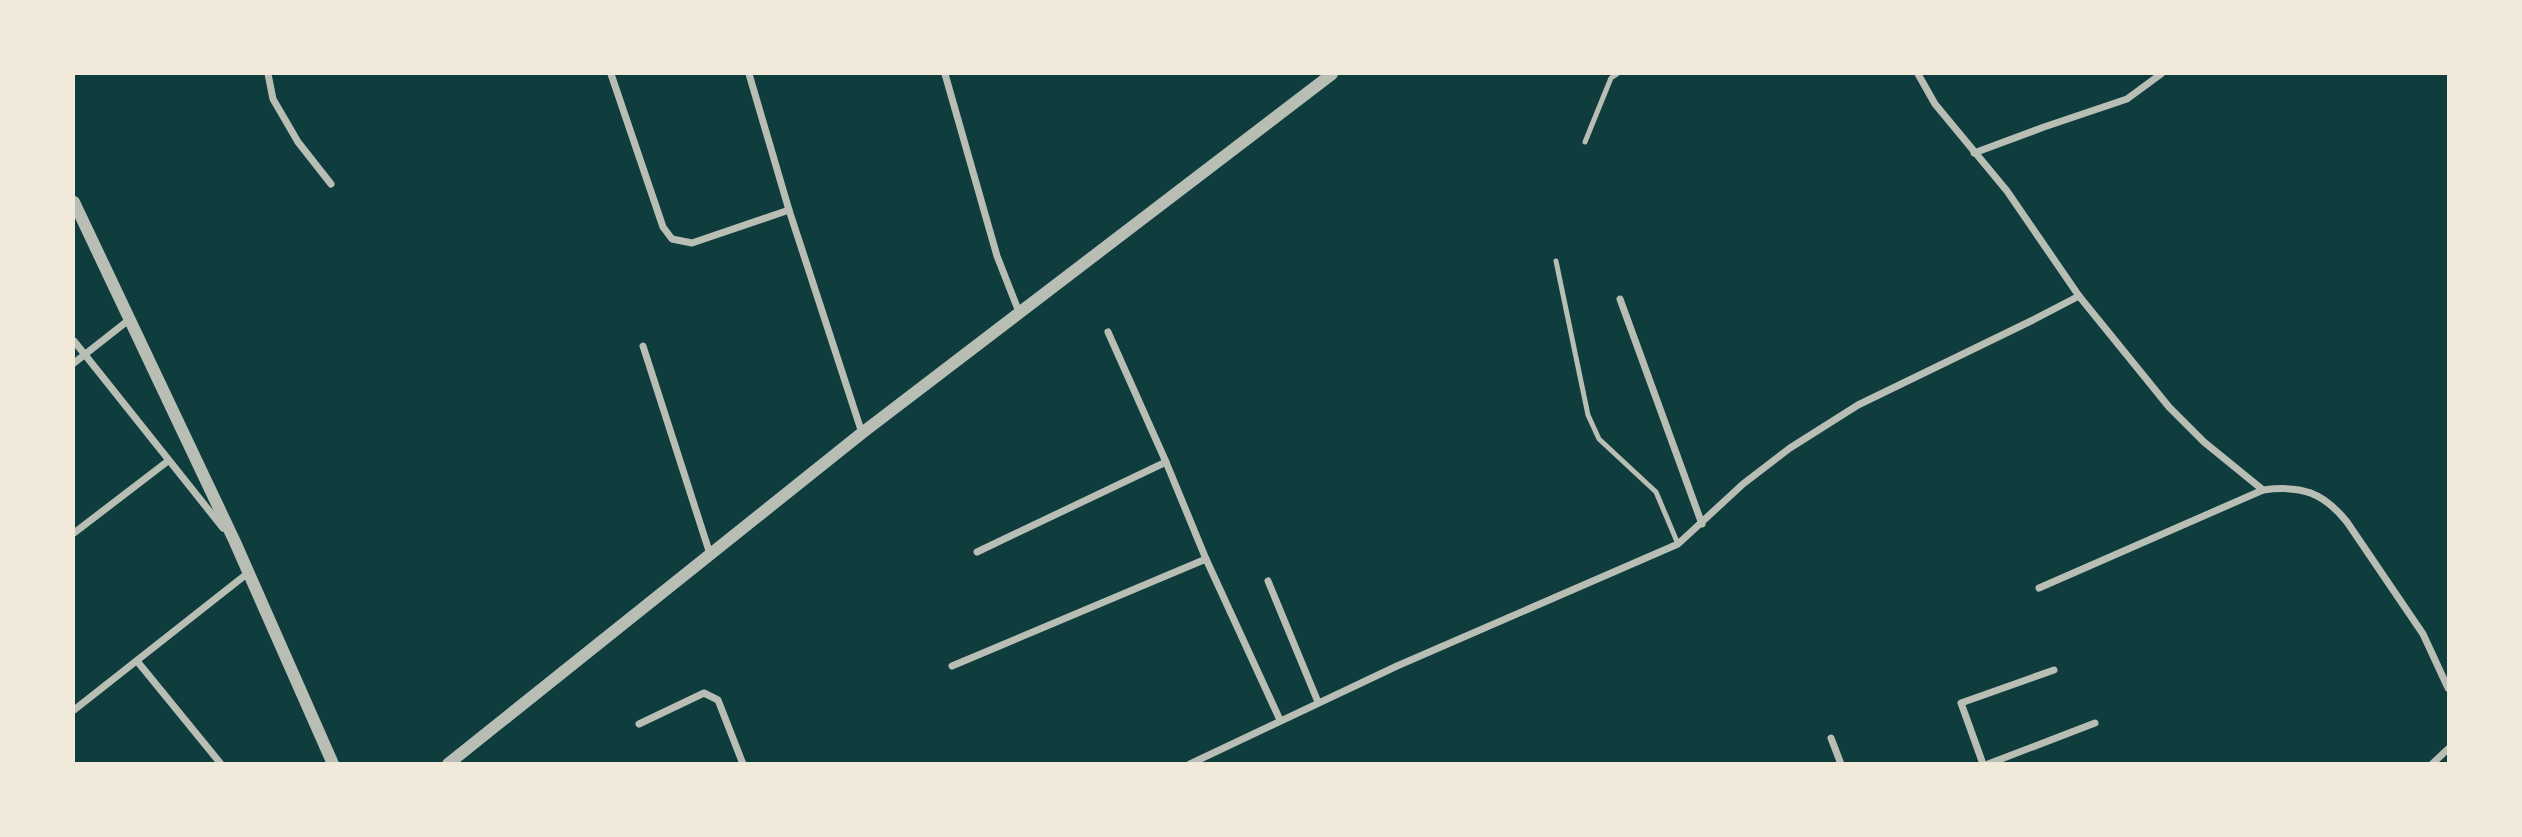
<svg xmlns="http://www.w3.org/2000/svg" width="2522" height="837" viewBox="0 0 2522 837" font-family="'Open Sans',sans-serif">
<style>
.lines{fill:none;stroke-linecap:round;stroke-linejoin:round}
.service{stroke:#b8beb3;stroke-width:5}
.minor{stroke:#b8beb3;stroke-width:7}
.tertiary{stroke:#b8beb3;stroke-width:12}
</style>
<rect width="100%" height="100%" fill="#0f3d3e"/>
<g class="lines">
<g class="service">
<path d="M1585 142 1611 78 1617 74"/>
<path d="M1556 261 1588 415 1599 439 1656 492 1678 544"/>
</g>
<g class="minor">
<path d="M268 74 273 99 298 142 331 184"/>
<path d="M611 74 663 227 672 239 692 243 789 210"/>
<path d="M749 74 789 210 862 433"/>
<path d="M945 74 997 256 1019 312"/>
<path d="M1974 153 2044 127 2127 99 2161 74"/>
<path d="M2079 296 2169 407 2204 442 2263 490"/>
<path d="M1620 299 1702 524"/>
<path d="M1108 332 1166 462"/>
<path d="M74 341 223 528"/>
<path d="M643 346 710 554"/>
<path d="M74 363 130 319"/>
<path d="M74 533 168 461"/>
<path d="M977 552 1166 462 1206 559 1280 720"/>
<path d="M1268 581 1318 702"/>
<path d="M2039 588 2263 490C2301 485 2323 492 2347 522L2423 634 2448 688"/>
<path d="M137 661 221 764"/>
<path d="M952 666 1206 559"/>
<path d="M74 710 248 573"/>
<path d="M639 724 704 693 718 700 743 764"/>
<path d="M1831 738 1841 764"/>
<path d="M1190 764 1397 666 1678 544 1743 484 1790 448 1858 405 2033 320 2079 296 2007 191 1935 104 1918 74"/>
<path d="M1983 764 1961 703 2054 670"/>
<path d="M1988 764 2095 723"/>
<path d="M2432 764 2448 749"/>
</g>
<g class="tertiary">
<path d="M74 202 235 542 333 764"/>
<path d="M448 764 862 433 1332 74"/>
</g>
</g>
<rect width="2522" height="837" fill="none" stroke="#f1e9da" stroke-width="150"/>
</svg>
